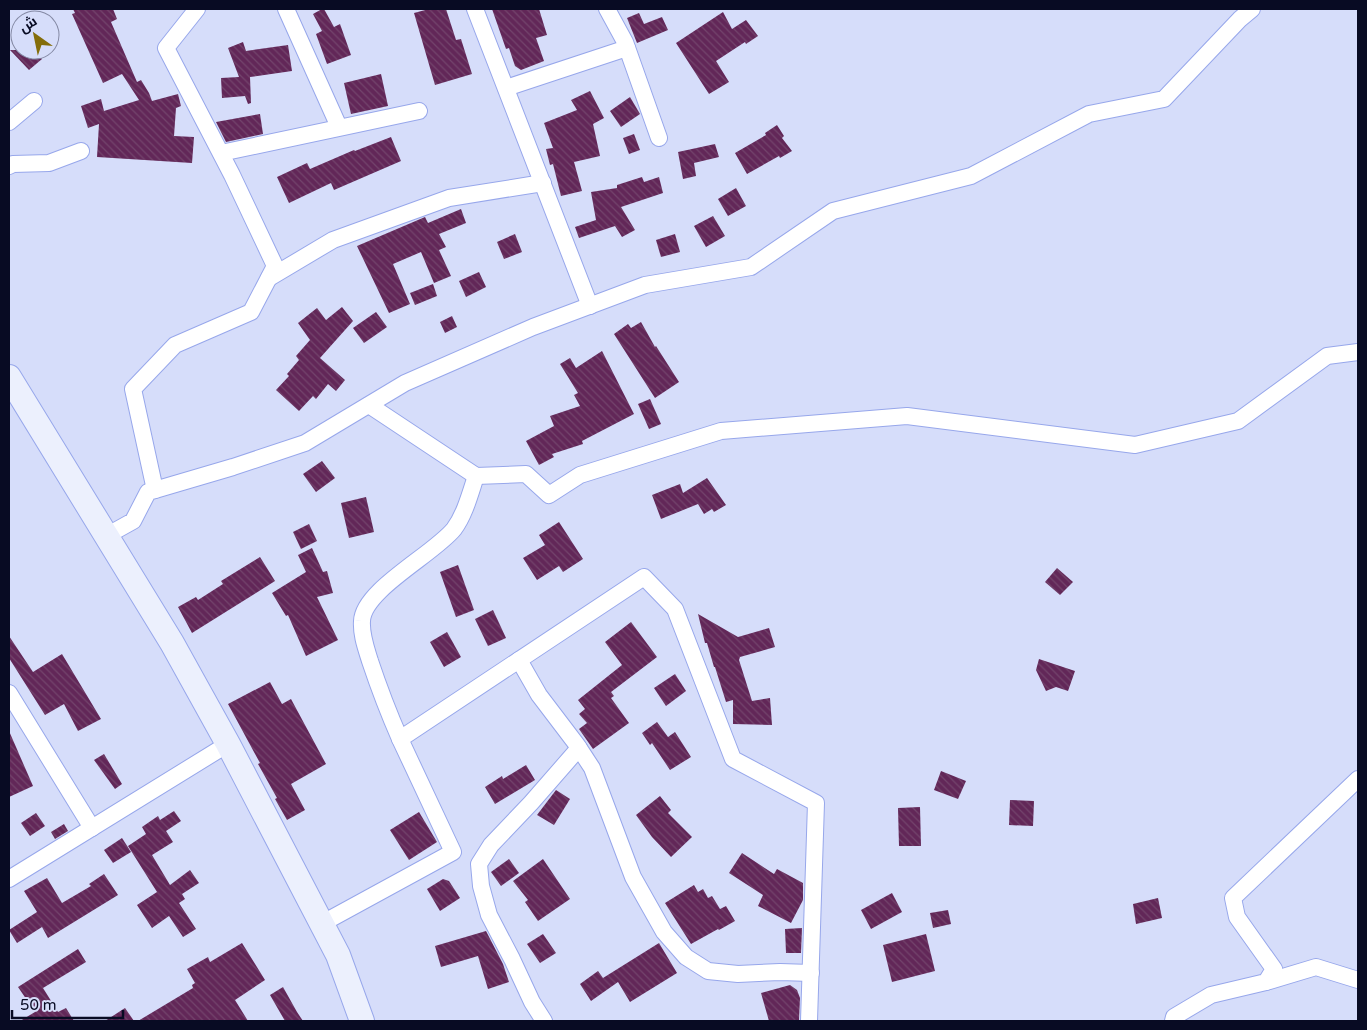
<svg xmlns="http://www.w3.org/2000/svg" width="1367" height="1030" viewBox="0 0 1367 1030" font-family="'Varela Round',Cairo,sans-serif">
<style>
.building{fill:url(#building-back-hatch)}
.lines{fill:none;stroke-linecap:round;stroke-linejoin:round}
.street-casing{stroke:#97a7eb;stroke-width:18}
.secondary-casing{stroke:#97a7eb;stroke-width:26}
.street{stroke:#fff;stroke-width:16}
.secondary{stroke:#ecf0fd;stroke-width:24}
</style>
<defs>
<pattern id="building-back-hatch" width="6" height="6" patternUnits="userSpaceOnUse" patternTransform="scale(1.25)"><rect width="6" height="6" fill="#622758"/><path d="M-1 5l2 2M0 0l6 6M5-1l2 2" fill="none" stroke="#73446c"/></pattern>
</defs>
<rect width="100%" height="100%" fill="#d6ddfa"/>
<g class="building">
<path d="M73 9H113L117 19 111 22 137 82 141 80 149 93 152 101 178 94 181 106 176 108 174 136 194 137 192 163 97 157 99 124 88 128 81 106 101 99 104 111 139 100 122 74 103 83 72 14 75 13Z"/>
<path d="M322 9H324L334 27 340 24 351 55 327 64 316 34 322 31 313 14Z"/>
<path d="M429 9H446L456 40 461 39 472 74 435 85 414 13Z"/>
<path d="M492 9H539L547 35 536 38 544 61 521 70 515 66 509 48 506 49Z"/>
<path d="M723 12 732 29 746 20 758 36 746 44 745 42 716 61 729 82 709 94 676 43Z"/>
<path d="M639 13 644 24 662 17 668 30 637 43 627 18Z"/>
<path d="M243 42 246 51 288 45 292 71 250 77 251 103 248 104 245 96 222 98 221 78 239 77 228 48Z"/>
<path d="M10 50H34L42 59 29 70Z"/>
<path d="M381 74 388 106 351 114 344 83Z"/>
<path d="M590 91 604 118 593 124 600 156 574 162 582 191 561 196 553 164 550 165 546 149 553 148 544 123 577 110 571 100Z"/>
<path d="M630 97 640 114 621 127 610 111Z"/>
<path d="M260 114 263 134 226 142 216 122Z"/>
<path d="M777 125 784 136 782 138 792 151 780 158 779 156 747 174 735 153 766 135 765 133Z"/>
<path d="M634 134 640 150 629 154 623 138Z"/>
<path d="M391 137 401 161 334 190 331 183 289 203 277 177 307 163 310 169 354 150 355 151Z"/>
<path d="M715 144 719 157 694 163 696 176 683 179 678 152Z"/>
<path d="M642 177 644 182 659 177 663 193 621 207 635 230 622 237 615 226 579 238 575 227 596 220 591 192 617 188V185Z"/>
<path d="M736 188 746 206 728 216 718 199Z"/>
<path d="M461 209 466 223 439 234 446 247 439 250 451 276 434 283 421 252 393 264 410 304 389 313 357 246 425 217 428 223Z"/>
<path d="M713 216 725 236 706 247 694 226Z"/>
<path d="M515 234 522 252 504 259 497 242Z"/>
<path d="M675 234 680 252 661 257 656 240Z"/>
<path d="M479 272 486 287 466 297 459 281Z"/>
<path d="M433 284 437 296 415 305 410 293Z"/>
<path d="M342 307 353 321 320 358 345 380 336 391 328 384 316 399 313 396 299 411 276 390 289 376 287 374 299 360 296 356 310 340 298 323 317 308 326 320Z"/>
<path d="M376 312 387 327 364 343 353 328Z"/>
<path d="M452 316 457 327 445 333 440 322Z"/>
<path d="M641 322 655 347 656 346 679 382 655 398 614 334 628 324 631 328Z"/>
<path d="M602 351 634 414 582 441 583 444 552 454 554 457 539 465 526 441 554 426 550 416 580 406 574 395 578 393 560 364 570 358 576 368Z"/>
<path d="M650 399 661 424 649 429 638 404Z"/>
<path d="M322 461 335 478 316 492 303 474Z"/>
<path d="M707 478 726 505 714 512 712 509 704 514 698 504 661 519 652 495 680 484 683 493Z"/>
<path d="M366 497 374 532 349 538 341 503Z"/>
<path d="M559 522 583 559 563 572 559 566 537 580 523 558 545 545 539 535Z"/>
<path d="M309 524 317 541 301 549 293 532Z"/>
<path d="M312 548 323 572 327 571 333 593 317 597 338 640 306 656 288 615 286 616 272 593 306 572 298 555Z"/>
<path d="M260 557 275 581 192 633 178 607 196 597 198 600 223 584 221 581Z"/>
<path d="M458 565 474 610 456 617 440 572Z"/>
<path d="M1057 568 1073 582 1060 595 1045 582Z"/>
<path d="M493 610 506 638 488 646 475 619Z"/>
<path d="M698 614 738 637 769 628 775 647 740 657 739 660 752 701 770 698 772 725 733 724V700L726 702 715 667H714L707 643H705Z"/>
<path d="M631 622 657 657 611 692 614 696 611 698 629 723 593 749 579 729 587 723 579 714 585 709 578 700 622 665 605 642Z"/>
<path d="M447 632 461 657 444 667 430 642Z"/>
<path d="M9 636 33 672 62 654 101 719 78 731 64 704 45 715 9 658Z"/>
<path d="M1039 659 1075 671 1068 691 1056 687 1046 691 1036 670Z"/>
<path d="M675 674 686 691 666 706 654 688Z"/>
<path d="M270 682 282 704 291 699 326 764 291 784 305 810 287 820 275 799 277 798 258 764 260 763 228 704Z"/>
<path d="M657 722 668 737 675 732 691 757 670 770 652 743 650 745 642 733Z"/>
<path d="M9 731 33 786 9 797Z"/>
<path d="M104 754 122 784 115 789 94 760Z"/>
<path d="M526 765 535 780 495 804 485 787 502 776 503 779Z"/>
<path d="M941 771 966 781 958 799 934 790Z"/>
<path d="M556 790 570 799 554 825 537 815Z"/>
<path d="M660 796 671 810 668 813 692 837 671 857 652 837 636 815Z"/>
<path d="M1010 800 1034 801 1033 826 1009 825Z"/>
<path d="M920 807 921 846H899L898 808Z"/>
<path d="M174 811 181 821 166 831 173 842 152 855 170 885 190 870 199 883 182 894 185 899 179 903 196 929 183 937 169 916 152 928 137 905 157 892 128 846 146 834 142 827 158 816 160 820Z"/>
<path d="M419 812 437 842 409 860 390 830Z"/>
<path d="M36 813 45 826 30 836 21 823Z"/>
<path d="M64 824 68 831 55 839 51 832Z"/>
<path d="M122 838 131 852 113 863 104 850Z"/>
<path d="M742 853 774 874 777 869 803 883V900L791 923 758 906 763 895 729 873Z"/>
<path d="M509 859 519 873 501 886 491 872Z"/>
<path d="M543 859 570 899 538 921 525 902 528 900 513 881Z"/>
<path d="M104 874 118 895 48 938 42 927 17 943 9 930 37 912 24 891 47 878 62 903 91 886 89 884Z"/>
<path d="M443 879 449 881 460 898 440 911 427 889Z"/>
<path d="M694 885 698 892 703 889 708 898 712 896 720 909 726 906 735 921 719 930 718 929 691 944 665 903Z"/>
<path d="M892 893 902 912 871 929 861 910Z"/>
<path d="M1158 898 1162 918 1136 924 1133 904Z"/>
<path d="M948 910 951 924 933 928 930 913Z"/>
<path d="M802 928 801 953H786L785 929Z"/>
<path d="M486 931 503 964 509 982 488 989 478 956 441 967 435 946Z"/>
<path d="M543 934 556 953 540 963 527 944Z"/>
<path d="M926 934 935 971 892 982 883 945Z"/>
<path d="M242 943 265 980 235 1000 248 1021H138L193 988 192 985 195 983 187 969 208 957 210 962Z"/>
<path d="M659 943 677 973 630 1002 618 982 591 1001 580 984 598 971 603 978Z"/>
<path d="M78 949 86 962 43 988 58 1012 66 1008 74 1021H20L35 1012 18 987Z"/>
<path d="M790 985 797 990 800 998 799 1020 793 1021H769L761 993Z"/>
<path d="M283 987 297 1012 303 1021H285L270 995Z"/>
<path d="M125 1008 134 1021H105Z"/>
</g>
<g class="lines">
<g class="street-casing">
<g id="street">
<path d="M286 9 339 127"/>
<path d="M475 9 590 306"/>
<path d="M607 9 625 42 659 138"/>
<path d="M506 88 627 48"/>
<path d="M9 122 34 101"/>
<path d="M221 153 419 111"/>
<path d="M9 166 13 164 49 163 81 151"/>
<path d="M269 278 333 240 449 198 543 183"/>
<path d="M369 405 476 476 526 474 549 495 580 475 721 431 907 416 1135 445 1238 421 1327 356 1358 352"/>
<path d="M155 490 133 389 175 345 251 312 275 266 232 175 166 48 197 9"/>
<path d="M106 536 133 521 148 492 233 467 305 443 405 383 533 327 645 285 751 267 833 211 971 176 1089 114 1164 99 1240 19 1252 9"/>
<path d="M519 660 539 695 577 745 592 768 633 877 664 932 686 957 708 971 738 974 780 972 811 973"/>
<path d="M9 693 92 828"/>
<path d="M400 739C389 714 379 688 370 661 366 648 361 635 362 621 363 590 434 554 454 529 465 514 470 494 476 476"/>
<path d="M9 879 228 744"/>
<path d="M321 924 453 852 400 739 644 577 675 609 733 759 816 803 809 1021"/>
<path d="M1266 982 1316 967 1358 980"/>
<path d="M544 1021 532 1002 512 959 489 915 481 886 479 864 491 845 531 803 579 748"/>
<path d="M1173 1021 1174 1017 1211 995 1266 982 1274 969 1237 917 1233 898 1358 779"/>
</g>
</g>
<g class="secondary-casing">
<path id="secondary" d="M9 377 172 643 228 744 338 955 362 1021"/>
</g>
<use href="#street" class="street"/>
<use href="#secondary" class="secondary"/>
</g>
<rect width="1367" height="1030" fill="none" stroke="#080b23" stroke-width="20"/>
<g transform="translate(35 35) rotate(327)"><circle r="24" fill="#d6ddfa" stroke="#8489a4"/>
<path d="M0-4L9 19L0 12L-9 19Z" fill="#846d0a"/>
<text y="-8" font-size="14" font-weight="bold" text-anchor="middle" fill="#080b23">ش</text>
</g>
<path d="M12 1010v8h111v-8" fill="none" stroke="#080b23" stroke-width="2.5"/>
<text x="20" y="1010" font-size="15" fill="#080b23" stroke="#d6ddfa" stroke-width="4" paint-order="stroke">50 m</text>
</svg>
